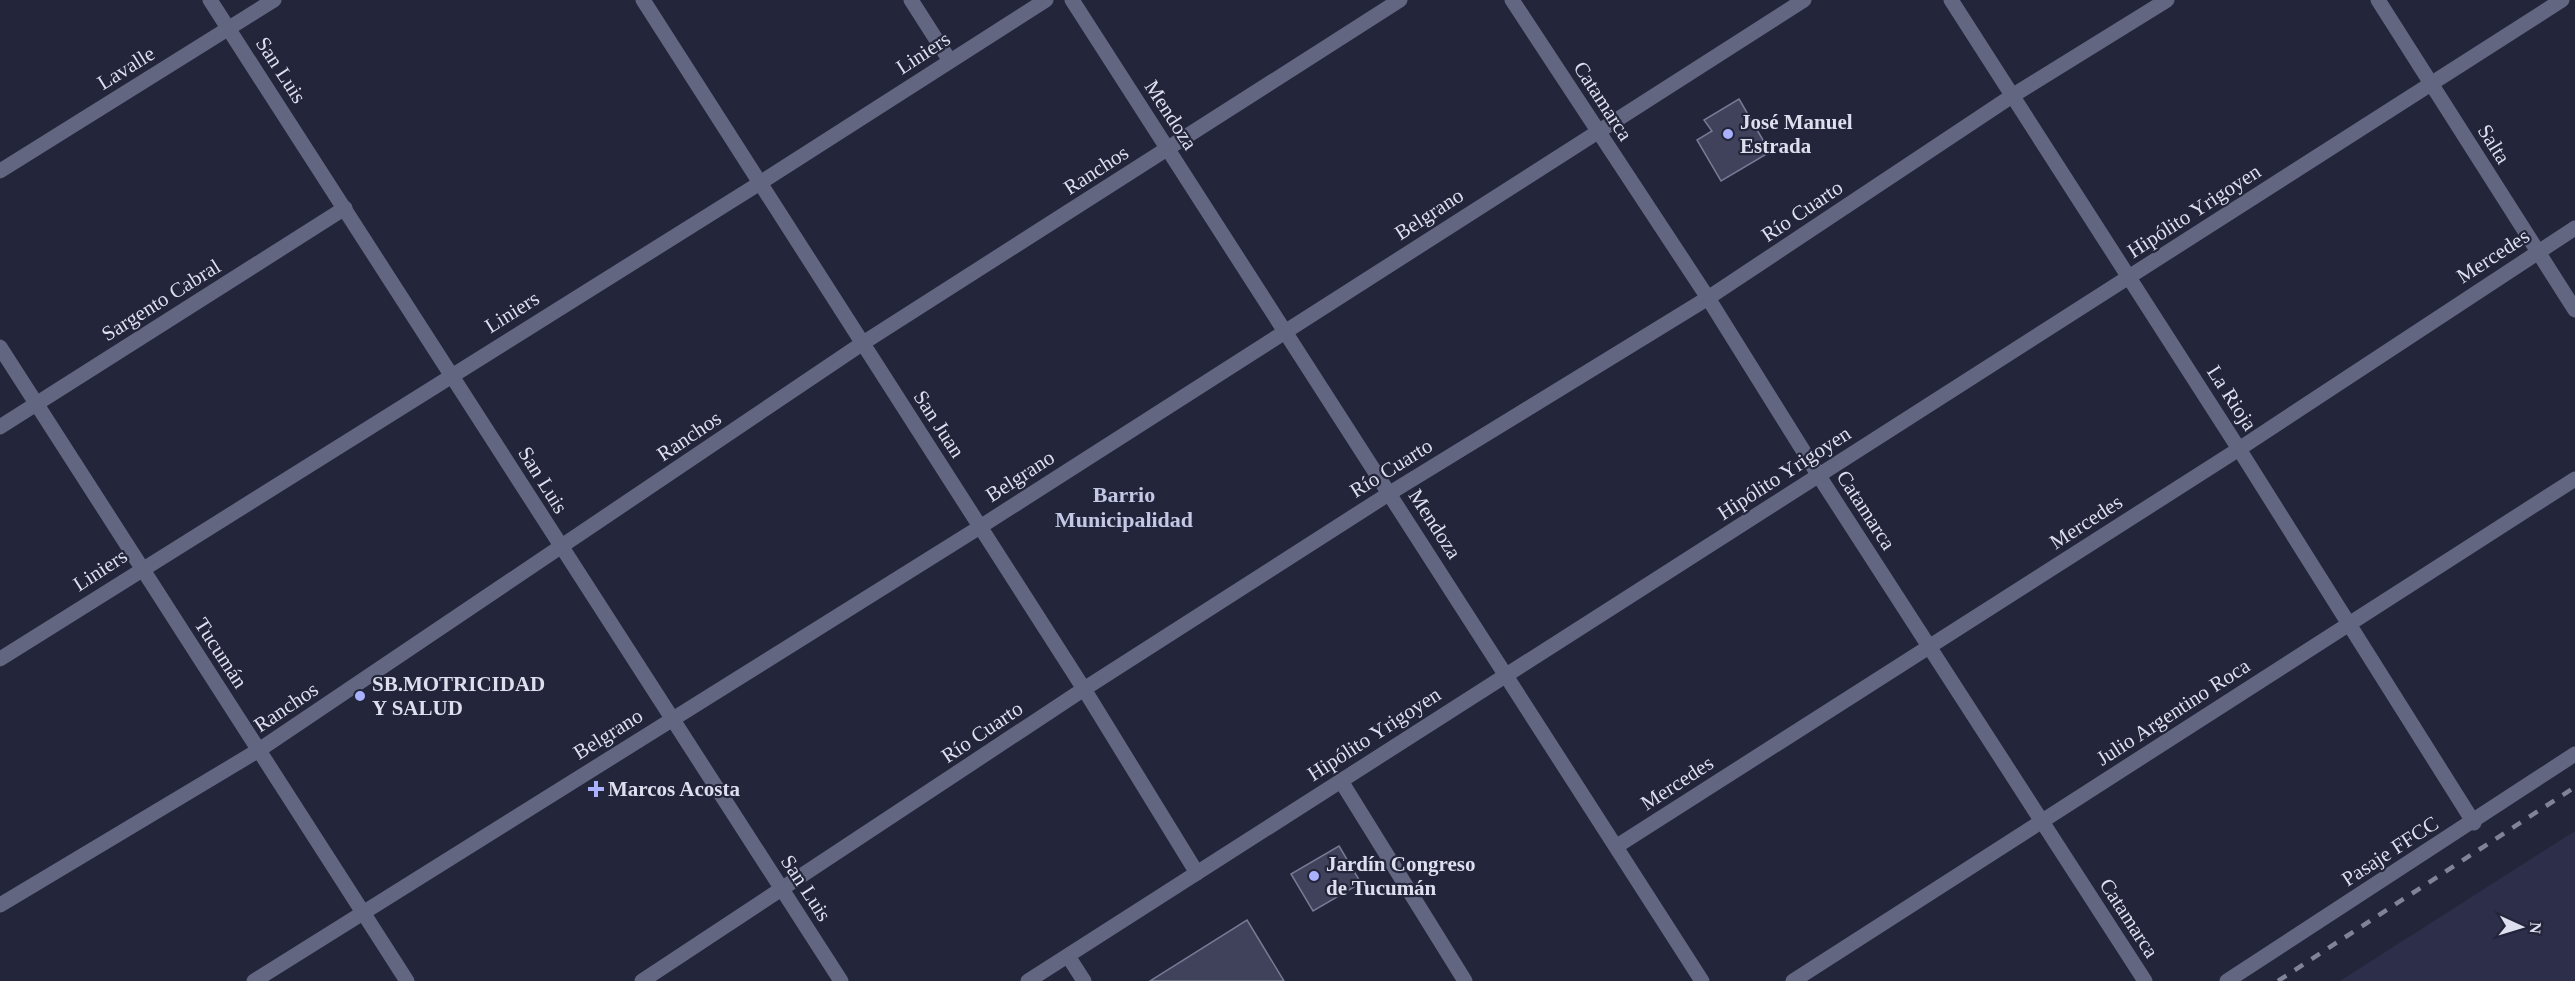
<svg xmlns="http://www.w3.org/2000/svg" width="2575" height="981" viewBox="0 0 2575 981" font-family="Georgia,serif">
<style>
.built{fill:#2d2f4a}
.building{fill:#3f425a;stroke:#777a95;stroke-width:1.5}
.lines{fill:none;stroke-linecap:round;stroke-linejoin:round}
.minor{stroke:#636681;stroke-width:15}
.rail{stroke:#818396;stroke-width:4.5;stroke-dasharray:10 10;stroke-linecap:butt}
.poi-dot{fill:#a9b0fc;stroke:#23253b;stroke-width:2}
.labels{text-anchor:middle;dominant-baseline:central;stroke-width:4.5;stroke-linejoin:round;paint-order:stroke}
.street-label{font-size:21px;fill:#dddfee;stroke:#23253b}
.poi-label{font-size:21px;font-weight:bold;fill:#dddfee;stroke:#23253b;text-anchor:start}
.neighbourhood-label{font-size:22px;font-weight:bold;fill:#c4c8e5;stroke:#23253b}
</style>
<rect width="100%" height="100%" fill="#23253b"/>
<path class="built" d="M2575 830V981H2340L2575 831Z"/>
<g class="building">
<path d="M1739 99 1770 152 1721 181 1697 140 1712 131 1704 120Z"/>
<path d="M1339 846 1361 883 1313 911 1291 874Z"/>
<path d="M1247 920 1284 981H1150Z"/>
</g>
<g class="lines">
<g class="minor">
<path d="M210 0 841 981"/>
<path d="M643 0 1084 689 1197 873"/>
<path d="M911 0 950 61"/>
<path d="M1072 0 1702 981"/>
<path d="M1512 0 1708 298 1819 476 2145 981"/>
<path d="M1951 0 2239 449 2474 823"/>
<path d="M2378 0 2575 310"/>
<path d="M0 171 274 0"/>
<path d="M0 347 407 981"/>
<path d="M0 427 345 208"/>
<path d="M0 659 760 183 1046 0"/>
<path d="M1341 781 1465 981"/>
<path d="M1617 846 2239 449 2575 228"/>
<path d="M0 905 259 750 863 343 1400 0"/>
<path d="M1068 956 1084 981"/>
<path d="M254 981 980 527 1804 0"/>
<path d="M642 981 1084 689 1390 493 1708 298 2012 96 2167 0"/>
<path d="M1028 981 2562 0"/>
<path d="M1793 981 2575 479"/>
<path d="M2227 981 2575 754"/>
</g>
<path class="rail" d="M2278 981 2575 787"/>
</g>
<g class="poi-dot">
<circle cx="1728" cy="134" r="6"/>
<circle cx="360" cy="696" r="6"/>
<path d="M593 780h6v6h6v6h-6v6h-6v-6h-6v-6h6z"/>
<circle cx="1314" cy="876" r="6"/>
</g>
<g class="labels">
<g class="street-label">
<text transform="translate(923 53) rotate(-33)">Liniers</text>
<text transform="translate(126 68) rotate(-32)">Lavalle</text>
<text transform="translate(281 70) rotate(57)">San Luis</text>
<text transform="translate(1603 101) rotate(57)">Catamarca</text>
<text transform="translate(1171 115) rotate(57)">Mendoza</text>
<text transform="translate(2494 144) rotate(58)">Salta</text>
<text transform="translate(1096 170) rotate(-33)">Ranchos</text>
<text transform="translate(1802 211) rotate(-34)">Río Cuarto</text>
<text transform="translate(2194 211) rotate(-33)">Hipólito Yrigoyen</text>
<text transform="translate(1429 214) rotate(-33)">Belgrano</text>
<text transform="translate(2493 256) rotate(-33)">Mercedes</text>
<text transform="translate(161 300) rotate(-32)">Sargento Cabral</text>
<text transform="translate(512 312) rotate(-32)">Liniers</text>
<text transform="translate(2232 398) rotate(57)">La Rioja</text>
<text transform="translate(939 424) rotate(57)">San Juan</text>
<text transform="translate(689 436) rotate(-34)">Ranchos</text>
<text transform="translate(1391 468) rotate(-32)">Río Cuarto</text>
<text transform="translate(1784 473) rotate(-33)">Hipólito Yrigoyen</text>
<text transform="translate(1020 476) rotate(-33)">Belgrano</text>
<text transform="translate(543 480) rotate(58)">San Luis</text>
<text transform="translate(1866 510) rotate(57)">Catamarca</text>
<text transform="translate(2086 522) rotate(-33)">Mercedes</text>
<text transform="translate(1435 524) rotate(57)">Mendoza</text>
<text transform="translate(100 570) rotate(-33)">Liniers</text>
<text transform="translate(221 653) rotate(57)">Tucumán</text>
<text transform="translate(286 707) rotate(-34)">Ranchos</text>
<text transform="translate(2173 712) rotate(-33)">Julio Argentino Roca</text>
<text transform="translate(982 732) rotate(-34)">Río Cuarto</text>
<text transform="translate(608 734) rotate(-32)">Belgrano</text>
<text transform="translate(1374 734) rotate(-33)">Hipólito Yrigoyen</text>
<text transform="translate(1677 783) rotate(-33)">Mercedes</text>
<text transform="translate(2390 851) rotate(-33)">Pasaje FFCC</text>
<text transform="translate(806 888) rotate(57)">San Luis</text>
<text transform="translate(2129 918) rotate(57)">Catamarca</text>
</g>
<g class="poi-label">
<text x="1740" y="122">José Manuel<tspan x="1740" dy="24">Estrada</tspan></text>
<text x="372" y="684">SB.MOTRICIDAD<tspan x="372" dy="24">Y SALUD</tspan></text>
<text x="608" y="789">Marcos Acosta</text>
<text x="1326" y="864">Jardín Congreso<tspan x="1326" dy="24">de Tucumán</tspan></text>
</g>
<g class="neighbourhood-label">
<text x="1124" y="494">Barrio<tspan x="1124" dy="25">Municipalidad</tspan></text>
</g>
</g>
<g transform="translate(2521 927) rotate(94)" stroke="#23253b" stroke-width="4.5" paint-order="stroke">
<path d="M0-4.5L10 22L0 15L-10 22Z" fill="#dddfee"/>
<text y="-9" font-size="16" font-weight="bold" text-anchor="middle" fill="#dddfee">N</text>
</g>
</svg>
